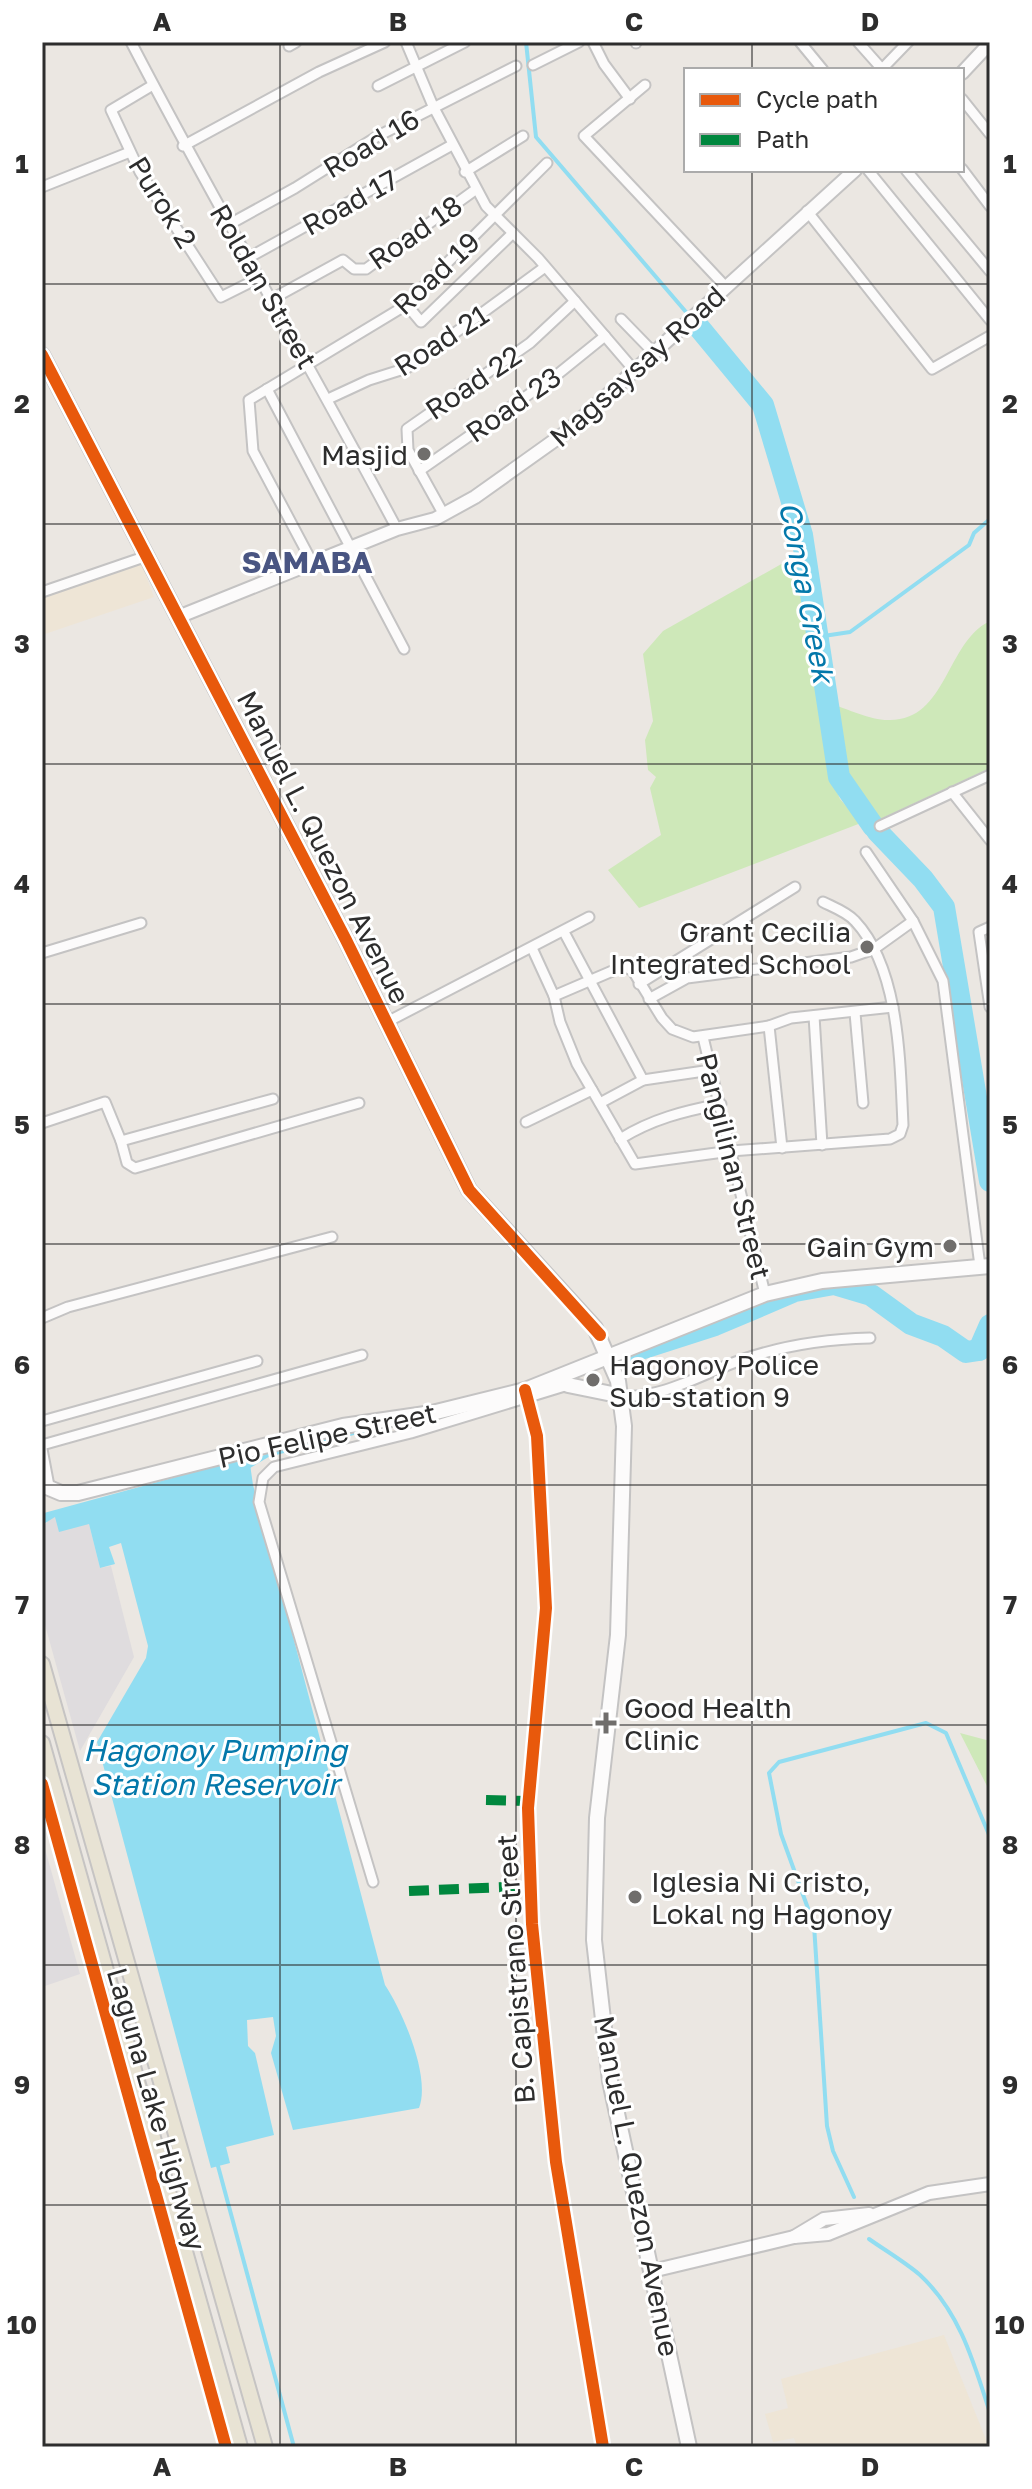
<svg xmlns="http://www.w3.org/2000/svg" width="1032" height="2489" viewBox="0 0 1032 2489" font-family="'Golos Text',sans-serif">
<style>
.industrial{fill:#dfdcde}
.education{fill:#eee5d6}
.green{fill:#cee8b9}
.water{fill:#91ddf1}
.lines{fill:none;stroke-linecap:round;stroke-linejoin:round}
.stream{stroke:#91ddf1;stroke-width:4}
.river{stroke:#91ddf1;stroke-width:22}
.minor-casing{stroke:#c4c3c3;stroke-width:13}
.tertiary-casing{stroke:#c4c3c3;stroke-width:16}
.secondary-casing{stroke:#c4c3c3;stroke-width:18}
.primary-casing{stroke:#c6c4c3;stroke-width:18}
.minor{stroke:#fcfbfb;stroke-width:9}
.tertiary{stroke:#fcfbfb;stroke-width:12}
.secondary{stroke:#fcfbfb;stroke-width:14}
.primary{stroke:#e8e3d4;stroke-width:14}
.quiet{stroke:#00873e;stroke-width:10;stroke-dasharray:20 10;stroke-linecap:butt}
.cycleway-casing{stroke:#fff;stroke-width:17}
.cycleway{stroke:#e8590c;stroke-width:12}
.grid{fill:none;stroke:#2d2d2d;stroke-width:2;stroke-opacity:0.55}
.poi-dot{fill:#706e6c;stroke:#fff;stroke-width:3}
.labels{text-anchor:middle;dominant-baseline:central;stroke-width:6;stroke-linejoin:round;paint-order:stroke}
.street-label{font-size:28px;fill:#2d2d2d;stroke:#fff}
.poi-label{font-size:28px;fill:#2d2d2d;stroke:#fff;text-anchor:end}
.neighbourhood-label{font-size:30px;font-weight:bold;fill:#495582;stroke:#fff}
.water-label{font-size:30px;font-style:italic;fill:#0378aa;stroke:#fff}
.neatline{fill:none;stroke:#2d2d2d;stroke-width:3}
.grid-label{font-size:26px;text-anchor:middle;font-weight:bold;fill:#2d2d2d}
</style>
<rect width="100%" height="100%" fill="#ebe7e2"/>
<g class="industrial">
<path d="M55 1517 89 1524 100 1568 111 1566 134 1657 80 1751 42 1614V1525L47 1523 46 1519Z"/>
<path d="M42 1838 80 1974 42 1987Z"/>
</g>
<g class="education">
<path d="M140 560 154 597 42 635V593Z"/>
<path d="M944 2335 989 2447H797L794 2438 773 2442 765 2414 788 2408 781 2379Z"/>
</g>
<g class="green">
<path d="M799 554 831 778 840 799 861 823 639 908 608 870 661 835 650 788 656 777 648 770 645 740 653 721 643 654 663 631Z"/>
<path d="M990 621V768L874 822 841 777 831 704C848 709 872 721 890 720 947 720 946 642 990 621Z"/>
<path d="M960 1733 990 1741V1794L987 1786Z"/>
</g>
<path class="water" d="M249 1457 253 1485 385 1985C403 2012 431 2077 419 2108L293 2130 271 2053 276 2036 273 2017 247 2020 248 2046 255 2053 274 2135 226 2147 230 2163 211 2168 97 1742 146 1658 148 1646 121 1543 109 1547 115 1564 100 1568 89 1524 59 1532 55 1517 42 1525V1506L44 1513Z"/>
<g class="lines">
<g class="stream">
<path d="M526 42 536 137 686 312"/>
<path d="M817 637 850 632 969 545 974 533 990 519"/>
<path d="M246 1468 268 1455 365 1430"/>
<path d="M218 2166 294 2447"/>
<path d="M854 2197 833 2151 827 2126 814 1925 781 1834 769 1773 779 1762 926 1723 946 1733 990 1837"/>
<path d="M869 2239C886 2251 905 2262 920 2275 960 2312 974 2363 990 2413"/>
</g>
<g class="river">
<path d="M697 325 763 405 802 535 839 777 873 826"/>
<path d="M877 831 923 879 944 907 990 1181"/>
<path d="M979 1350 990 1325"/>
<path d="M628 1353 715 1325 795 1291 834 1284 871 1295 911 1324 943 1336 966 1352 979 1350"/>
</g>
<g class="minor-casing">
<g id="minor">
<path d="M131 42C216 206 310 365 397 529"/>
<path d="M406 42 433 106 486 206 538 258 634 370"/>
<path d="M593 42 604 64 630 99"/>
<path d="M800 42 823 70"/>
<path d="M858 42 882 69"/>
<path d="M636 43V42"/>
<path d="M289 46 296 42"/>
<path d="M533 65 579 42"/>
<path d="M881 70 908 42"/>
<path d="M153 85 111 110 140 172 221 297 259 278"/>
<path d="M645 85 584 136 725 286"/>
<path d="M378 86 465 42"/>
<path d="M962 99 990 134"/>
<path d="M183 146 319 72 385 42"/>
<path d="M962 169 990 206"/>
<path d="M868 170 990 320"/>
<path d="M906 170 990 271"/>
<path d="M465 172 523 136"/>
<path d="M42 187 130 152"/>
<path d="M807 211 932 369 990 336"/>
<path d="M228 225 295 188 378 136 516 66"/>
<path d="M248 258 452 145"/>
<path d="M272 299 343 260 354 269H366L475 190"/>
<path d="M406 304 421 322 513 233"/>
<path d="M621 319 654 353"/>
<path d="M267 389 404 649"/>
<path d="M328 399 369 380 407 368 545 267"/>
<path d="M419 471 558 374 605 336"/>
<path d="M444 515 408 450 407 429 530 343 575 301"/>
<path d="M313 564 253 451 249 400 403 307 547 163"/>
<path d="M42 592 147 556"/>
<path d="M952 792 990 840"/>
<path d="M880 826 990 775"/>
<path d="M866 852 913 921 943 981 980 1266"/>
<path d="M990 927 979 932 990 1007"/>
<path d="M564 932 643 1080"/>
<path d="M532 948 554 996 560 1022 577 1064 635 1164 731 1151 890 1139 900 1134 903 1125C900 1063 900 969 855 921 847 912 833 907 823 902"/>
<path d="M42 953 141 923"/>
<path d="M639 984 795 887"/>
<path d="M554 996 624 966 633 971 662 1018 672 1029 693 1037 769 1026 791 1018 893 1007"/>
<path d="M649 999 687 978 851 957 874 949 913 921"/>
<path d="M855 1013 863 1103"/>
<path d="M814 1016 822 1145"/>
<path d="M387 1022 589 917"/>
<path d="M769 1026 782 1148"/>
<path d="M703 1037 765 1294"/>
<path d="M600 1103 643 1080 711 1070"/>
<path d="M526 1122 592 1090"/>
<path d="M42 1123 105 1102 121 1141 273 1099"/>
<path d="M620 1139C652 1119 684 1111 721 1104"/>
<path d="M121 1141 127 1163 135 1168 359 1103"/>
<path d="M42 1318 68 1307 332 1237"/>
<path d="M525 1390 537 1436 546 1608 528 1808 532 1924 556 2162 603 2447"/>
<path d="M622 1396C662 1399 704 1373 741 1360 784 1345 825 1339 870 1338"/>
<path d="M42 1421 257 1361"/>
<path d="M42 1445 362 1355"/>
<path d="M42 1449 49 1486"/>
<path d="M373 1882 259 1502 263 1478 274 1467 411 1433 568 1385"/>
</g>
</g>
<g class="tertiary-casing">
<g id="tertiary">
<path d="M962 73 990 43"/>
<path d="M178 617 397 529 435 519 475 497 569 430 855 170"/>
<path d="M794 2237 824 2219 869 2214"/>
<path d="M652 2271 794 2237 828 2234 929 2193 990 2184"/>
</g>
</g>
<g class="secondary-casing">
<g id="secondary">
<path d="M42 355 346 940 469 1190 595 1328 618 1381 624 1426 618 1635 597 1818 594 1940 610 2081 689 2447"/>
<path d="M568 1385 622 1396"/>
<path d="M42 1485 61 1493H78L343 1426 432 1413 525 1390 765 1294 822 1281 990 1266"/>
</g>
</g>
<g class="primary-casing">
<g id="primary">
<path d="M42 1664 265 2447"/>
<path d="M42 1743 240 2447"/>
</g>
</g>
<use href="#minor" class="minor"/>
<use href="#tertiary" class="tertiary"/>
<use href="#secondary" class="secondary"/>
<use href="#primary" class="primary"/>
<g class="quiet">
<path d="M486 1800 529 1801"/>
<path d="M409 1891 529 1886"/>
</g>
<g class="cycleway-casing">
<g id="cycleway">
<path d="M42 355 346 940 469 1190 600 1335"/>
<path d="M525 1390 537 1436 546 1608 528 1808 532 1924 556 2162 603 2447"/>
<path d="M42 1784 226 2447"/>
</g>
</g>
<use href="#cycleway" class="cycleway"/>
</g>
<path class="grid" d="M280 42V2447M516 42V2447M752 42V70M752 170V2447M42 284H990M42 524H990M42 764H990M42 1004H990M42 1244H990M42 1485H990M42 1725H990M42 1965H990M42 2205H990"/>
<g class="poi-dot">
<circle cx="424" cy="454" r="8"/>
<circle cx="867" cy="947" r="8"/>
<circle cx="950" cy="1246" r="8"/>
<circle cx="593" cy="1380" r="8"/>
<path d="M602 1711h8v8h8v8h-8v8h-8v-8h-8v-8h8z"/>
<circle cx="635" cy="1897" r="8"/>
</g>
<g class="labels">
<g class="street-label">
<text transform="translate(371 143) rotate(-31)">Road 16</text>
<text transform="translate(163 202) rotate(58)">Purok 2</text>
<text transform="translate(350 202) rotate(-29)">Road 17</text>
<text transform="translate(415 232) rotate(-35)">Road 18</text>
<text transform="translate(436 273) rotate(-43)">Road 19</text>
<text transform="translate(264 286) rotate(60)">Roldan Street</text>
<text transform="translate(441 340) rotate(-33)">Road 21</text>
<text transform="translate(637 366) rotate(-42)">Magsaysay Road</text>
<text transform="translate(473 382) rotate(-34)">Road 22</text>
<text transform="translate(513 404) rotate(-35)">Road 23</text>
<text transform="translate(324 847) rotate(63)">Manuel L. Quezon Avenue</text>
<text transform="translate(734 1166) rotate(76)">Pangilinan Street</text>
<text transform="translate(327 1435) rotate(-12)">Pio Felipe Street</text>
<text transform="translate(515 1969) rotate(-94)">B. Capistrano Street</text>
<text transform="translate(157 2109) rotate(74)">Laguna Lake Highway</text>
<text transform="translate(637 2186) rotate(79)">Manuel L. Quezon Avenue</text>
</g>
<g class="poi-label">
<text x="408" y="454">Masjid</text>
<text x="851" y="931">Grant Cecilia<tspan x="851" dy="32">Integrated School</tspan></text>
<text x="934" y="1246">Gain Gym</text>
<text x="609" y="1364" text-anchor="start">Hagonoy Police<tspan x="609" dy="32">Sub-station 9</tspan></text>
<text x="624" y="1707" text-anchor="start">Good Health<tspan x="624" dy="32">Clinic</tspan></text>
<text x="651" y="1881" text-anchor="start">Iglesia Ni Cristo,<tspan x="651" dy="32">Lokal ng Hagonoy</tspan></text>
</g>
<g class="neighbourhood-label">
<text x="307" y="562">SAMABA</text>
</g>
<g class="water-label">
<text transform="translate(807 592) rotate(79)">Conga Creek</text>
<text x="215" y="1750">Hagonoy Pumping<tspan x="215" dy="34">Station Reservoir</tspan></text>
</g>
</g>
<rect width="1032" height="2489" fill="none" stroke="#ffffff" stroke-width="88"/>
<rect x="684" y="68" width="280" height="104" fill="#ffffff" stroke="#ababab" stroke-width="2"/>
<rect x="700" y="94" width="40" height="12" fill="#e8590c" stroke="#ababab" stroke-width="2"/>
<text x="756" y="108" font-size="24" fill="#2d2d2d">Cycle path</text>
<rect x="700" y="134" width="40" height="12" fill="#00873e" stroke="#ababab" stroke-width="2"/>
<text x="756" y="148" font-size="24" fill="#2d2d2d">Path</text>
<rect x="44" y="44" width="944" height="2401" class="neatline"/>
<g class="grid-label">
<text x="162" y="31">A</text>
<text x="398" y="31">B</text>
<text x="634" y="31">C</text>
<text x="870" y="31">D</text>
<text x="22" y="173">1</text>
<text x="1010" y="173">1</text>
<text x="22" y="413">2</text>
<text x="1010" y="413">2</text>
<text x="22" y="653">3</text>
<text x="1010" y="653">3</text>
<text x="22" y="893">4</text>
<text x="1010" y="893">4</text>
<text x="22" y="1134">5</text>
<text x="1010" y="1134">5</text>
<text x="22" y="1374">6</text>
<text x="1010" y="1374">6</text>
<text x="22" y="1614">7</text>
<text x="1010" y="1614">7</text>
<text x="22" y="1854">8</text>
<text x="1010" y="1854">8</text>
<text x="22" y="2094">9</text>
<text x="1010" y="2094">9</text>
<text x="22" y="2334">10</text>
<text x="1010" y="2334">10</text>
<text x="162" y="2476">A</text>
<text x="398" y="2476">B</text>
<text x="634" y="2476">C</text>
<text x="870" y="2476">D</text>
</g>
</svg>
